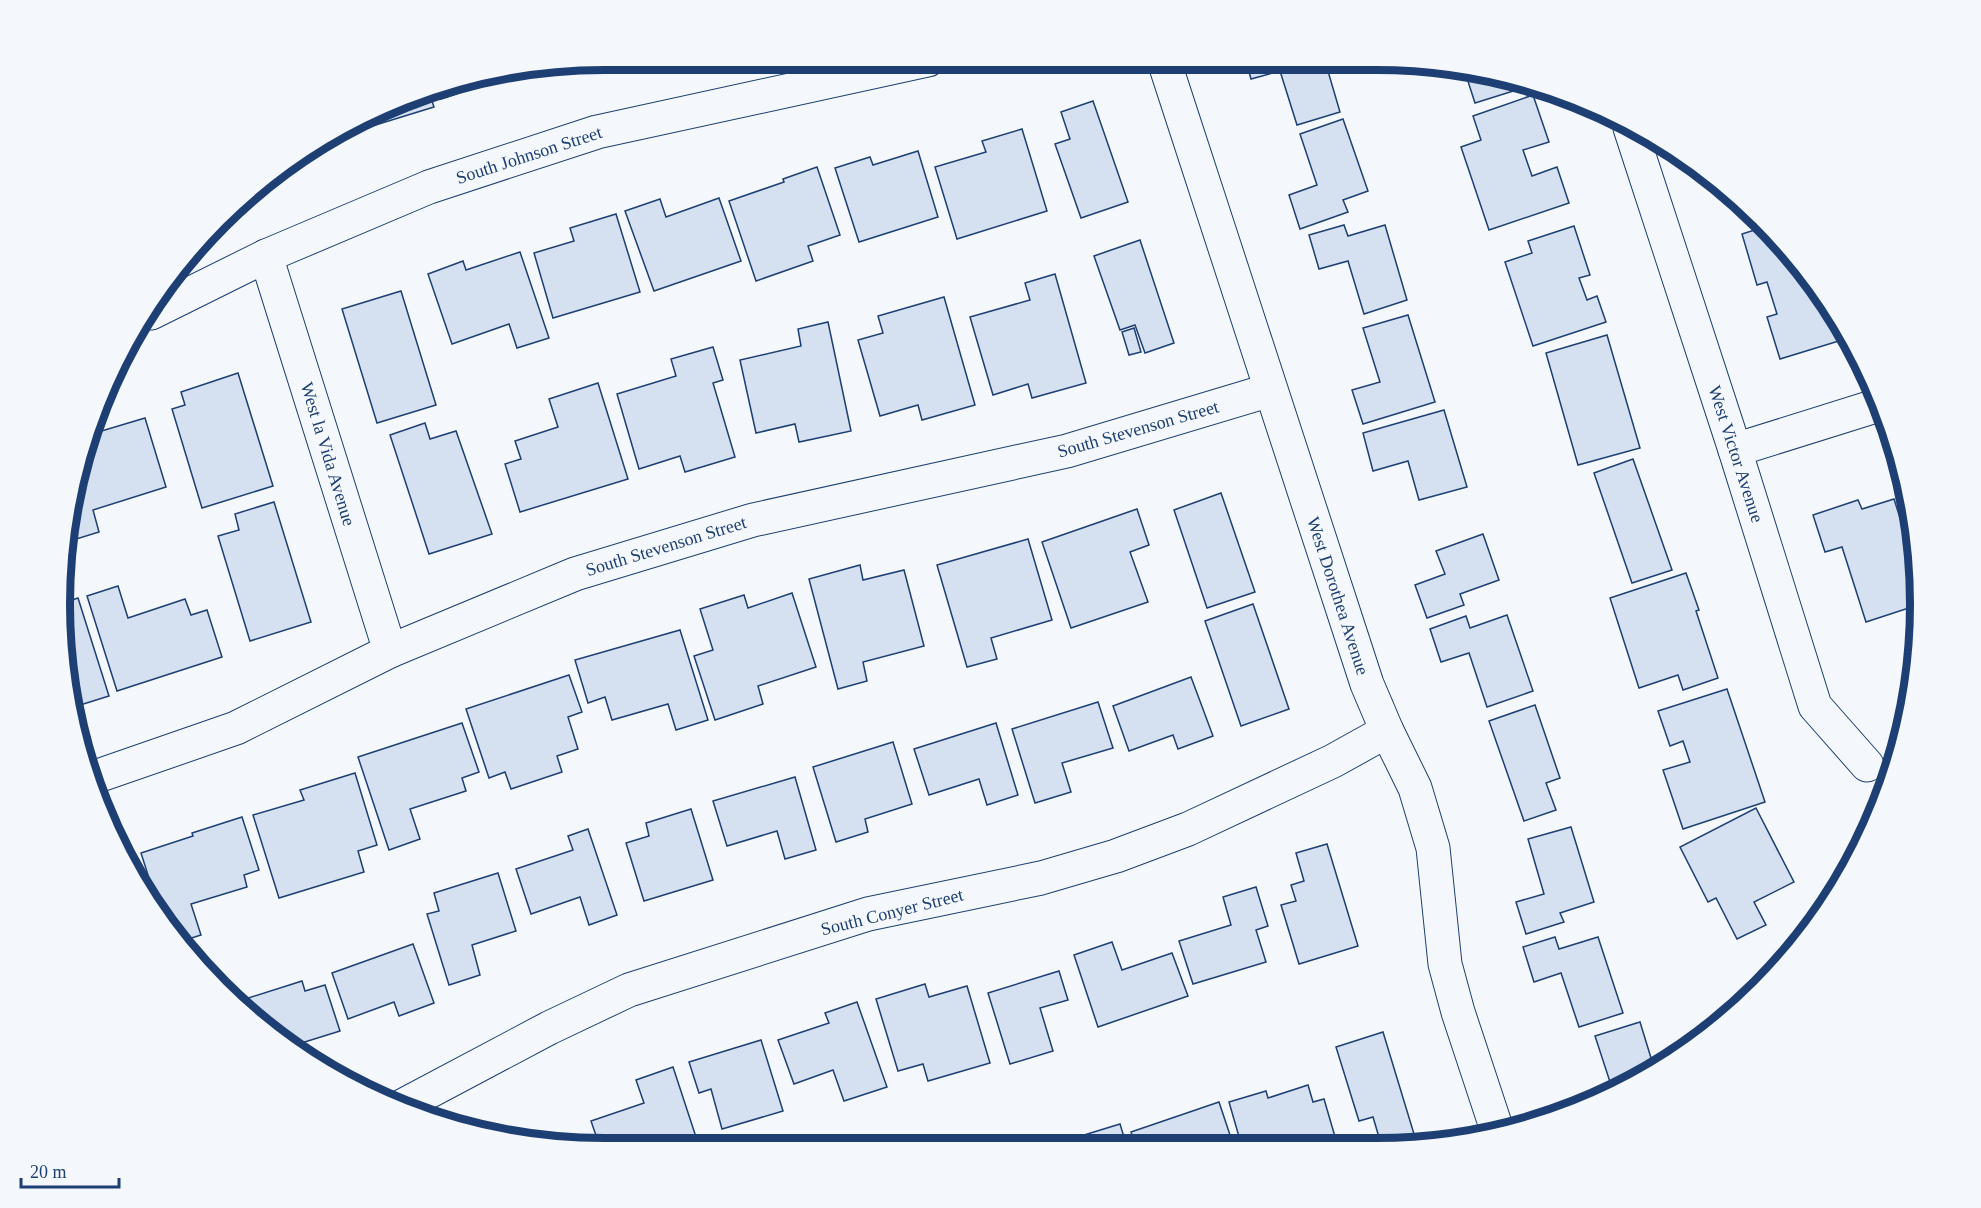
<svg xmlns="http://www.w3.org/2000/svg" width="1981" height="1208" viewBox="0 0 1981 1208" font-family="Georgia,serif">
<style>
.building{fill:#d5e0f0;stroke:#1d3f73;stroke-width:1.5}
.lines{fill:none;stroke-linecap:round;stroke-linejoin:round}
.minor-casing{stroke:#1d3f73;stroke-width:35}
.minor{stroke:#f4f7fb;stroke-width:33}
.labels{text-anchor:middle;dominant-baseline:central;stroke-width:4.5;stroke-linejoin:round;paint-order:stroke}
.street-label{font-size:18px;fill:#1d3f73;stroke:#f4f7fb}
.rim{fill:none;stroke:#1d3f73;stroke-width:8}
</style>
<rect width="100%" height="100%" fill="#f4f7fb"/>
<g class="building">
<path d="M1246 61H1325L1340 112 1297 125 1280 71 1251 79Z"/>
<path d="M1465 72 1525 84 1526 87 1475 103Z"/>
<path d="M514 75 441 99 438 87Z"/>
<path d="M428 89 434 107 343 135Z"/>
<path d="M1533 95 1549 142 1523 150 1532 176 1557 167 1569 203 1489 230 1461 147 1481 140 1473 116Z"/>
<path d="M1093 101 1128 202 1081 218 1055 144 1070 139 1061 112Z"/>
<path d="M1343 119 1368 191 1343 200 1348 212 1300 229 1289 195 1317 185 1300 134Z"/>
<path d="M1022 129 1047 211 957 239 935 167 986 152 982 141Z"/>
<path d="M918 151 938 217 859 242 835 168 870 157 873 165Z"/>
<path d="M817 167 840 235 808 246 813 261 756 281 729 201 784 182 783 179Z"/>
<path d="M1717 183 1736 199 1724 203Z"/>
<path d="M719 198 741 261 654 291 625 211 660 199 666 217Z"/>
<path d="M616 214 640 292 553 318 534 253 574 241 570 228Z"/>
<path d="M1344 225 1348 236 1385 225 1407 300 1364 314 1348 261 1319 269 1309 235Z"/>
<path d="M1574 226 1590 275 1579 278 1587 300 1597 296 1606 322 1533 346 1505 262 1532 253 1528 241Z"/>
<path d="M1767 226 1830 302 1842 340 1780 359 1767 317 1777 314 1767 282 1757 285 1742 234Z"/>
<path d="M1140 240 1174 343 1145 353 1135 325 1120 330 1094 256Z"/>
<path d="M520 252 549 338 517 348 509 324 452 344 428 274 463 261 466 270Z"/>
<path d="M1055 274 1086 383 1032 398 1028 384 993 395 970 317 1030 300 1025 283Z"/>
<path d="M401 291 436 405 377 423 342 309Z"/>
<path d="M944 297 975 405 922 420 918 405 880 416 858 340 883 333 878 316Z"/>
<path d="M1408 315 1435 402 1363 424 1352 390 1380 382 1363 328Z"/>
<path d="M828 322 851 431 799 442 795 424 756 433 740 360 801 346 798 329Z"/>
<path d="M1134 328 1141 352 1129 355 1122 332Z"/>
<path d="M1607 335 1640 448 1578 465 1546 353Z"/>
<path d="M713 347 723 380 713 383 735 457 685 472 680 456 639 469 617 394 676 376 671 359Z"/>
<path d="M238 373 273 486 202 508 172 409 185 405 181 392Z"/>
<path d="M598 383 628 479 520 512 505 464 521 459 515 441 558 427 549 399Z"/>
<path d="M1444 410 1467 487 1419 500 1408 461 1373 471 1363 433Z"/>
<path d="M145 418 166 487 93 510 99 532 70 541 88 435Z"/>
<path d="M425 423 430 439 456 431 492 534 429 554 390 435Z"/>
<path d="M1633 459 1672 570 1632 583 1594 473Z"/>
<path d="M1221 493 1255 592 1207 608 1174 510Z"/>
<path d="M1894 499 1918 575 1921 604 1866 622 1842 547 1825 552 1813 515 1858 500 1862 509Z"/>
<path d="M274 502 311 622 250 641 218 536 239 530 235 514Z"/>
<path d="M1137 509 1149 545 1130 552 1148 602 1071 628 1042 542Z"/>
<path d="M1483 534 1499 580 1460 594 1464 605 1427 618 1415 585 1445 574 1436 551Z"/>
<path d="M1028 539 1052 620 991 638 997 659 967 667 937 565Z"/>
<path d="M860 565 863 580 904 570 924 646 863 662 867 681 838 689 809 579Z"/>
<path d="M1686 573 1699 610 1696 611 1718 678 1683 690 1678 675 1639 688 1610 598Z"/>
<path d="M118 586 128 618 185 599 191 615 207 610 222 657 117 691 87 596Z"/>
<path d="M792 593 816 667 758 686 763 704 715 720 694 656 713 650 700 609 744 595 748 608Z"/>
<path d="M78 598 109 696 77 706 60 604Z"/>
<path d="M1253 604 1289 709 1241 726 1205 621Z"/>
<path d="M1507 615 1533 691 1487 707 1469 653 1441 662 1430 629 1466 616 1470 628Z"/>
<path d="M680 630 708 720 676 730 668 704 612 720 605 697 588 703 575 660Z"/>
<path d="M569 675 582 712 568 717 578 749 557 756 562 772 511 789 505 772 489 778 466 709Z"/>
<path d="M1191 677 1213 736 1178 749 1173 735 1129 751 1113 706Z"/>
<path d="M1727 689 1765 802 1683 829 1663 770 1690 762 1683 741 1670 746 1658 711Z"/>
<path d="M1098 702 1113 748 1062 763 1071 792 1035 803 1012 729Z"/>
<path d="M1535 705 1560 778 1546 783 1556 810 1524 821 1489 721Z"/>
<path d="M462 723 479 772 462 778 466 791 410 809 420 839 389 850 358 757Z"/>
<path d="M996 723 1018 795 987 805 979 779 929 795 914 749Z"/>
<path d="M893 742 912 804 865 819 868 832 836 842 813 767Z"/>
<path d="M355 773 377 845 358 851 364 872 279 898 253 815 304 800 300 790Z"/>
<path d="M795 777 816 850 785 859 777 831 727 846 713 801Z"/>
<path d="M1756 808 1794 882 1754 902 1766 925 1737 939 1716 898 1708 902 1680 847Z"/>
<path d="M691 809 713 880 644 901 626 843 649 836 646 823Z"/>
<path d="M242 817 259 870 244 875 247 887 191 904 201 935 179 942 172 935 160 913 141 853 193 836 192 833Z"/>
<path d="M1571 827 1594 902 1560 913 1564 922 1526 934 1516 902 1544 894 1528 839Z"/>
<path d="M588 829 617 915 589 925 580 897 531 914 516 869 573 850 568 836Z"/>
<path d="M1327 844 1358 946 1299 964 1281 905 1296 901 1291 885 1304 881 1296 853Z"/>
<path d="M498 873 516 931 472 945 480 975 449 985 427 914 439 911 434 893Z"/>
<path d="M1256 887 1268 926 1256 930 1266 962 1193 984 1179 941 1231 925 1223 897Z"/>
<path d="M1555 937 1559 949 1598 937 1623 1013 1579 1027 1561 973 1534 982 1523 947Z"/>
<path d="M1112 942 1122 970 1172 953 1188 996 1098 1027 1074 955Z"/>
<path d="M413 944 434 1003 399 1016 394 1002 348 1019 332 973Z"/>
<path d="M1059 971 1068 1000 1040 1008 1053 1051 1010 1064 988 993Z"/>
<path d="M302 981 305 991 325 985 340 1031 295 1045 298 1053 242 1000Z"/>
<path d="M925 984 929 997 967 986 990 1063 928 1081 923 1064 898 1071 876 999Z"/>
<path d="M857 1002 887 1087 844 1101 833 1070 794 1084 778 1040 829 1023 825 1013Z"/>
<path d="M1640 1022 1655 1071 1649 1075 1586 1101 1585 1097 1612 1088 1595 1036Z"/>
<path d="M1383 1032 1414 1134 1381 1144 1373 1117 1359 1121 1336 1047Z"/>
<path d="M761 1040 783 1111 722 1129 711 1089 699 1093 689 1062Z"/>
<path d="M673 1067 697 1140 675 1147H600L591 1121 644 1103 636 1080Z"/>
<path d="M1308 1085 1313 1102 1324 1099 1338 1147H1302L1300 1140 1278 1147H1242L1229 1102 1266 1091 1268 1098Z"/>
<path d="M1219 1102 1234 1147H1136L1131 1132Z"/>
<path d="M1120 1124 1127 1147H1045Z"/>
</g>
<g class="lines">
<g class="minor-casing">
<g id="minor">
<path d="M1164 61 1367 684 1387 731 1415 788 1433 848 1445 964 1458 1012 1498 1133"/>
<path d="M1630 128 1735 450 1815 706 1867 765"/>
<path d="M266 256 390 651"/>
<path d="M151 313 266 256 429 187 597 132 928 60"/>
<path d="M1735 450 1882 404"/>
<path d="M89 779 236 728 390 651 575 574 753 520 1067 451 1270 390"/>
<path d="M402 1106 549 1028 629 990 868 914 1041 878 1116 856 1188 829 1333 761 1387 731"/>
</g>
</g>
<use href="#minor" class="minor"/>
</g>
<g class="labels">
<g class="street-label">
<text transform="translate(529 155) rotate(-18)">South Johnson Street</text>
<text transform="translate(1138 429) rotate(-16)">South Stevenson Street</text>
<text transform="translate(328 454) rotate(73)">West la Vida Avenue</text>
<text transform="translate(1736 454) rotate(72)">West Victor Avenue</text>
<text transform="translate(666 546) rotate(-17)">South Stevenson Street</text>
<text transform="translate(1338 596) rotate(72)">West Dorothea Avenue</text>
<text transform="translate(892 912) rotate(-14)">South Conyer Street</text>
</g>
</g>
<path d="M0 0H1981V1208H0ZM604 70H1376A534 534 0 0 1 1910 604V604A534 534 0 0 1 1376 1138H604A534 534 0 0 1 70 604V604A534 534 0 0 1 604 70Z" fill="#f4f7fb" fill-rule="evenodd"/>
<path class="rim" d="M604 70H1376A534 534 0 0 1 1910 604V604A534 534 0 0 1 1376 1138H604A534 534 0 0 1 70 604V604A534 534 0 0 1 604 70Z"/>
<path d="M21 1178v9h98v-9" fill="none" stroke="#1d3f73" stroke-width="3"/>
<text x="30" y="1178" font-size="18" fill="#1d3f73" stroke="#f4f7fb" stroke-width="4.5" paint-order="stroke">20 m</text>
</svg>
